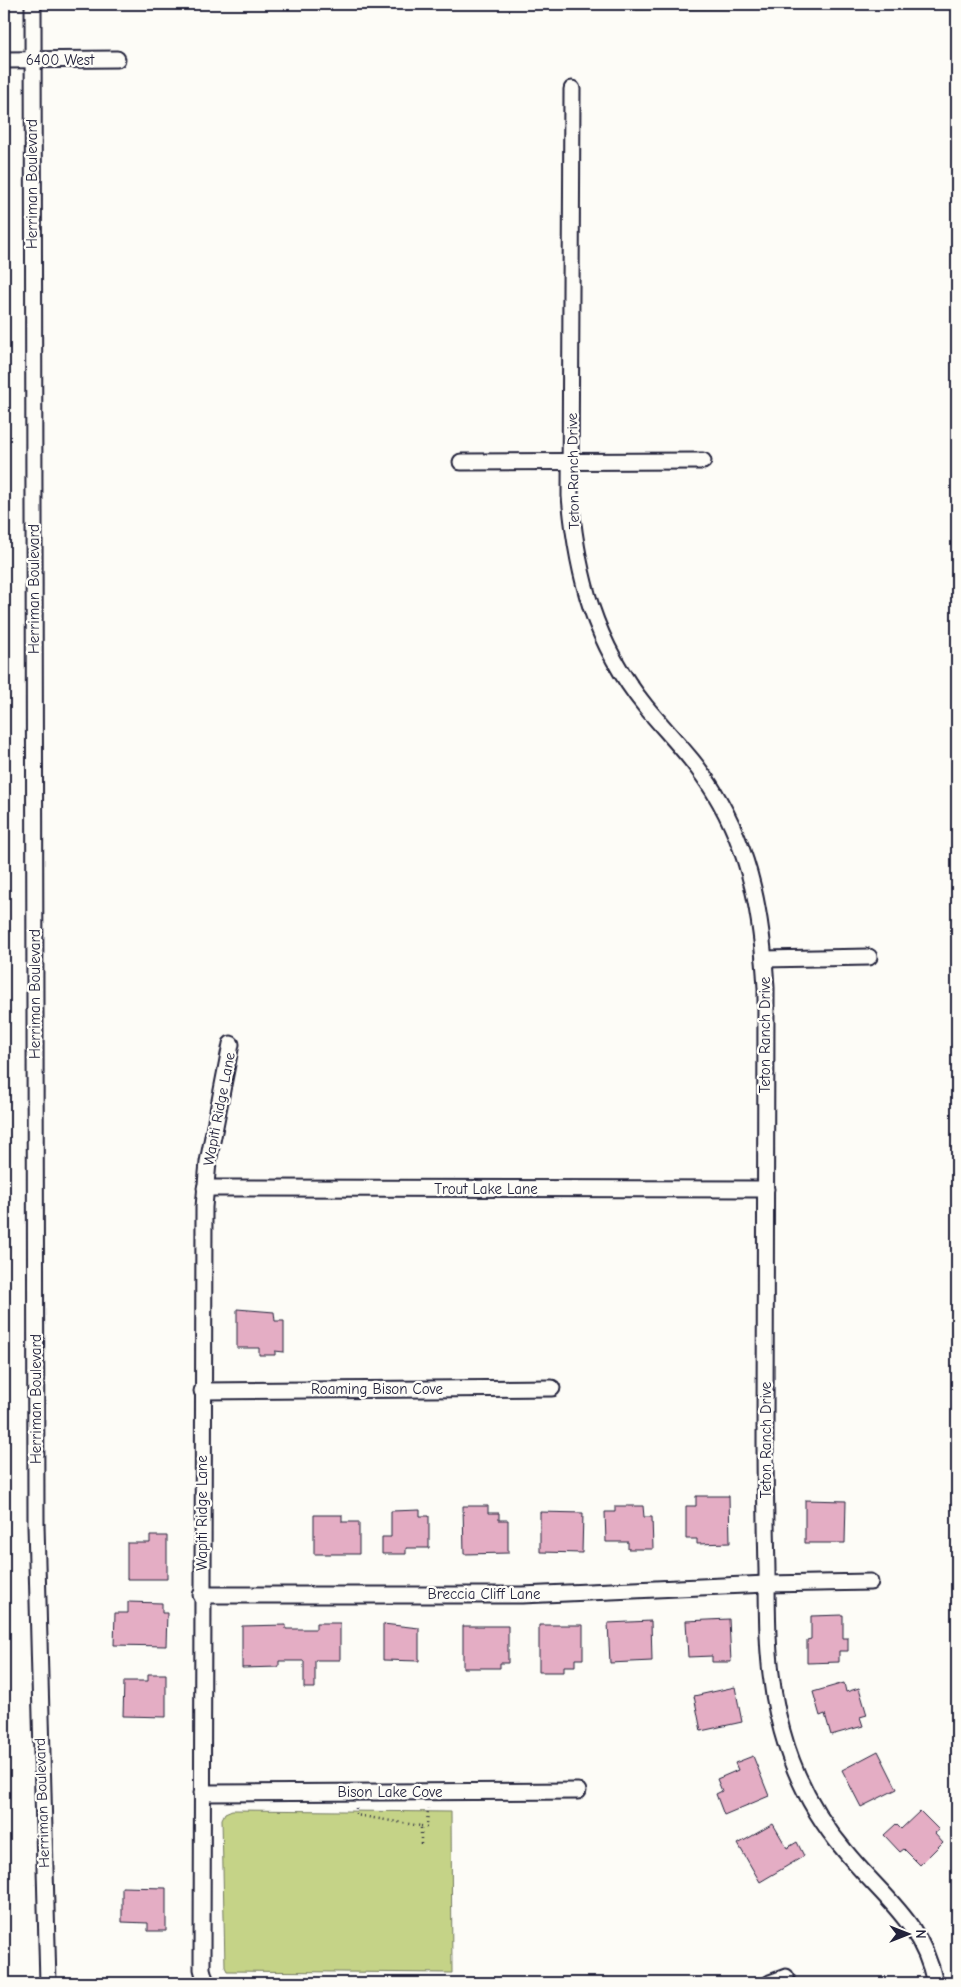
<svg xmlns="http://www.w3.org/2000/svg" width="961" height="1987" viewBox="0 0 961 1987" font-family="'Comic Neue',sans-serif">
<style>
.green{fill:#c5d387;stroke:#747a61}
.building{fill:#e4adc4;stroke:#22223b}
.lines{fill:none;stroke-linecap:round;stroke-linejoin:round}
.minor-casing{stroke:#22223b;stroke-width:19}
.path{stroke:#22223b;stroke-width:2.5;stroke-dasharray:1 4;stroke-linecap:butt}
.minor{stroke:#fdfcf7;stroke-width:15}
.labels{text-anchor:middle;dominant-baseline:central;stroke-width:4.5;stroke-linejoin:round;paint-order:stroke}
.street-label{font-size:15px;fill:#22223b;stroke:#fdfcf7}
</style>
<rect width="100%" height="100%" fill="#fdfcf7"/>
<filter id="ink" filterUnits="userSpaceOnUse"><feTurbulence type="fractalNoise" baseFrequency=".02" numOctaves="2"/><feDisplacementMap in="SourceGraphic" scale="10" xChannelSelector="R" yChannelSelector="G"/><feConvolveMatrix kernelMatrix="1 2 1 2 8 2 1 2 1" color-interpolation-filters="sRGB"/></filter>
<g filter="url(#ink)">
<g class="green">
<path d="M638 4H957V6L636 10Z"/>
<path d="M232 1810 451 1812 452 1973 227 1971 225 1967 222 1819 225 1813Z"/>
</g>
<g class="building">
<path d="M237 1309 274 1312 275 1321H284V1352L275 1351V1355H259V1348H237Z"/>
<path d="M696 1496H729L730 1543 697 1544V1539H686V1506H696Z"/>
<path d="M805 1500 846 1501 845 1543H805Z"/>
<path d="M463 1506H488V1513H499V1520H508V1553L464 1554Z"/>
<path d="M615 1506H643L644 1517H652L653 1549H628V1542H606L605 1512H615Z"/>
<path d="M420 1510V1516H429V1548H406V1554H382V1537H391V1511Z"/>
<path d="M540 1512 583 1513 582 1553 540 1552Z"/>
<path d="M314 1515H342V1522H359V1554H314Z"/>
<path d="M150 1536H167V1579H127V1543H150Z"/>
<path d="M128 1602 162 1603V1613H167L166 1646 114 1645 115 1613H128Z"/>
<path d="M843 1615V1638H848V1651H839V1662L807 1663V1640L811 1639V1616Z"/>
<path d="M729 1619 731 1662H712V1656L688 1657 686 1621Z"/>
<path d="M651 1621 652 1661 610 1663 608 1623Z"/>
<path d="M316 1623H340V1660H315V1688H304V1661H279V1667L242 1668V1626L286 1625V1629H316Z"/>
<path d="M383 1624 419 1628V1661L383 1660Z"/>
<path d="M539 1625H583V1659H575V1666H564V1672H539Z"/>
<path d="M463 1626H508V1663H500V1668H463Z"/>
<path d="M148 1674H166V1717L123 1716 124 1681H148Z"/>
<path d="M844 1683 846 1692 859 1688 867 1715 860 1717 863 1726 831 1735 825 1714 820 1716 813 1692Z"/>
<path d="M735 1687 742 1722 701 1731 694 1696Z"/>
<path d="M878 1751 897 1789 861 1807 842 1770Z"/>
<path d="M753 1756 769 1796 724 1815 716 1794 722 1791 717 1779 738 1770 735 1763Z"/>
<path d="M920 1811 939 1830 935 1833 943 1842 920 1865 904 1849 900 1852 884 1835 896 1824 901 1829Z"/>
<path d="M773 1824 787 1848 797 1842 804 1856 760 1882 738 1844Z"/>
<path d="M122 1887 166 1888V1931H148V1923L122 1922Z"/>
</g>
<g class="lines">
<g class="minor-casing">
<g id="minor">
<path d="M33 4 36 1525 48 1983"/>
<path d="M4 60 117 59"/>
<path d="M572 89 570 496C577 575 594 643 646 707 669 735 695 760 714 792 752 854 762 918 766 988 766 1139 766 1289 765 1439 765 1483 766 1526 767 1570 767 1625 767 1678 782 1731 794 1775 816 1817 845 1851 882 1897 922 1921 935 1983"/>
<path d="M461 462 703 461"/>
<path d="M764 959 869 957"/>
<path d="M205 1188 766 1189"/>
<path d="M202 1391 552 1388"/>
<path d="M201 1595H522L767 1584 870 1582"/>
<path d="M202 1793 578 1791"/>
<path d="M206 1983 202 1969 204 1207 208 1162 231 1044"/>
<path d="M770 1983 786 1977"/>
</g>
</g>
<g class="path">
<path d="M356 1808V1815L421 1826V1846"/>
<path d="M421 1826 427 1827 428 1808"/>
</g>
<use href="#minor" class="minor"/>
</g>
</g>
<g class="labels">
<g class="street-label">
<text x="60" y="60">6400 West</text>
<text transform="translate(32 184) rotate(-90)">Herriman Boulevard</text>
<text transform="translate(573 471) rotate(-91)">Teton Ranch Drive</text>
<text transform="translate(34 589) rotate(-90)">Herriman Boulevard</text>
<text transform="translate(35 994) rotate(-90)">Herriman Boulevard</text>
<text transform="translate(765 1035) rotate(-90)">Teton Ranch Drive</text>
<text transform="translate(219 1109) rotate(-79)">Wapiti Ridge Lane</text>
<text x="486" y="1189">Trout Lake Lane</text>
<text x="377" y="1389">Roaming Bison Cove</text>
<text transform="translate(36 1399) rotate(-90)">Herriman Boulevard</text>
<text transform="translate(766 1440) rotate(-90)">Teton Ranch Drive</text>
<text transform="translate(202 1513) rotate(-90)">Wapiti Ridge Lane</text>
<text x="484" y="1594">Breccia Cliff Lane</text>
<text x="390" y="1792">Bison Lake Cove</text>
<text transform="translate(42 1803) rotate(-92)">Herriman Boulevard</text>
</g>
</g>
<rect width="961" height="1987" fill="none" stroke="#fdfcf7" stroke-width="20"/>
<rect x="10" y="10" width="941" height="1967" fill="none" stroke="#22223b" stroke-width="2" filter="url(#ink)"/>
<g transform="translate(908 1934) rotate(90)" stroke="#fdfcf7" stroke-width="4" paint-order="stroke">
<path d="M0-4L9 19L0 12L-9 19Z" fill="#22223b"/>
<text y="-8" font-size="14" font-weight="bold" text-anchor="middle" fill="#22223b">N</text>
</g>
</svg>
